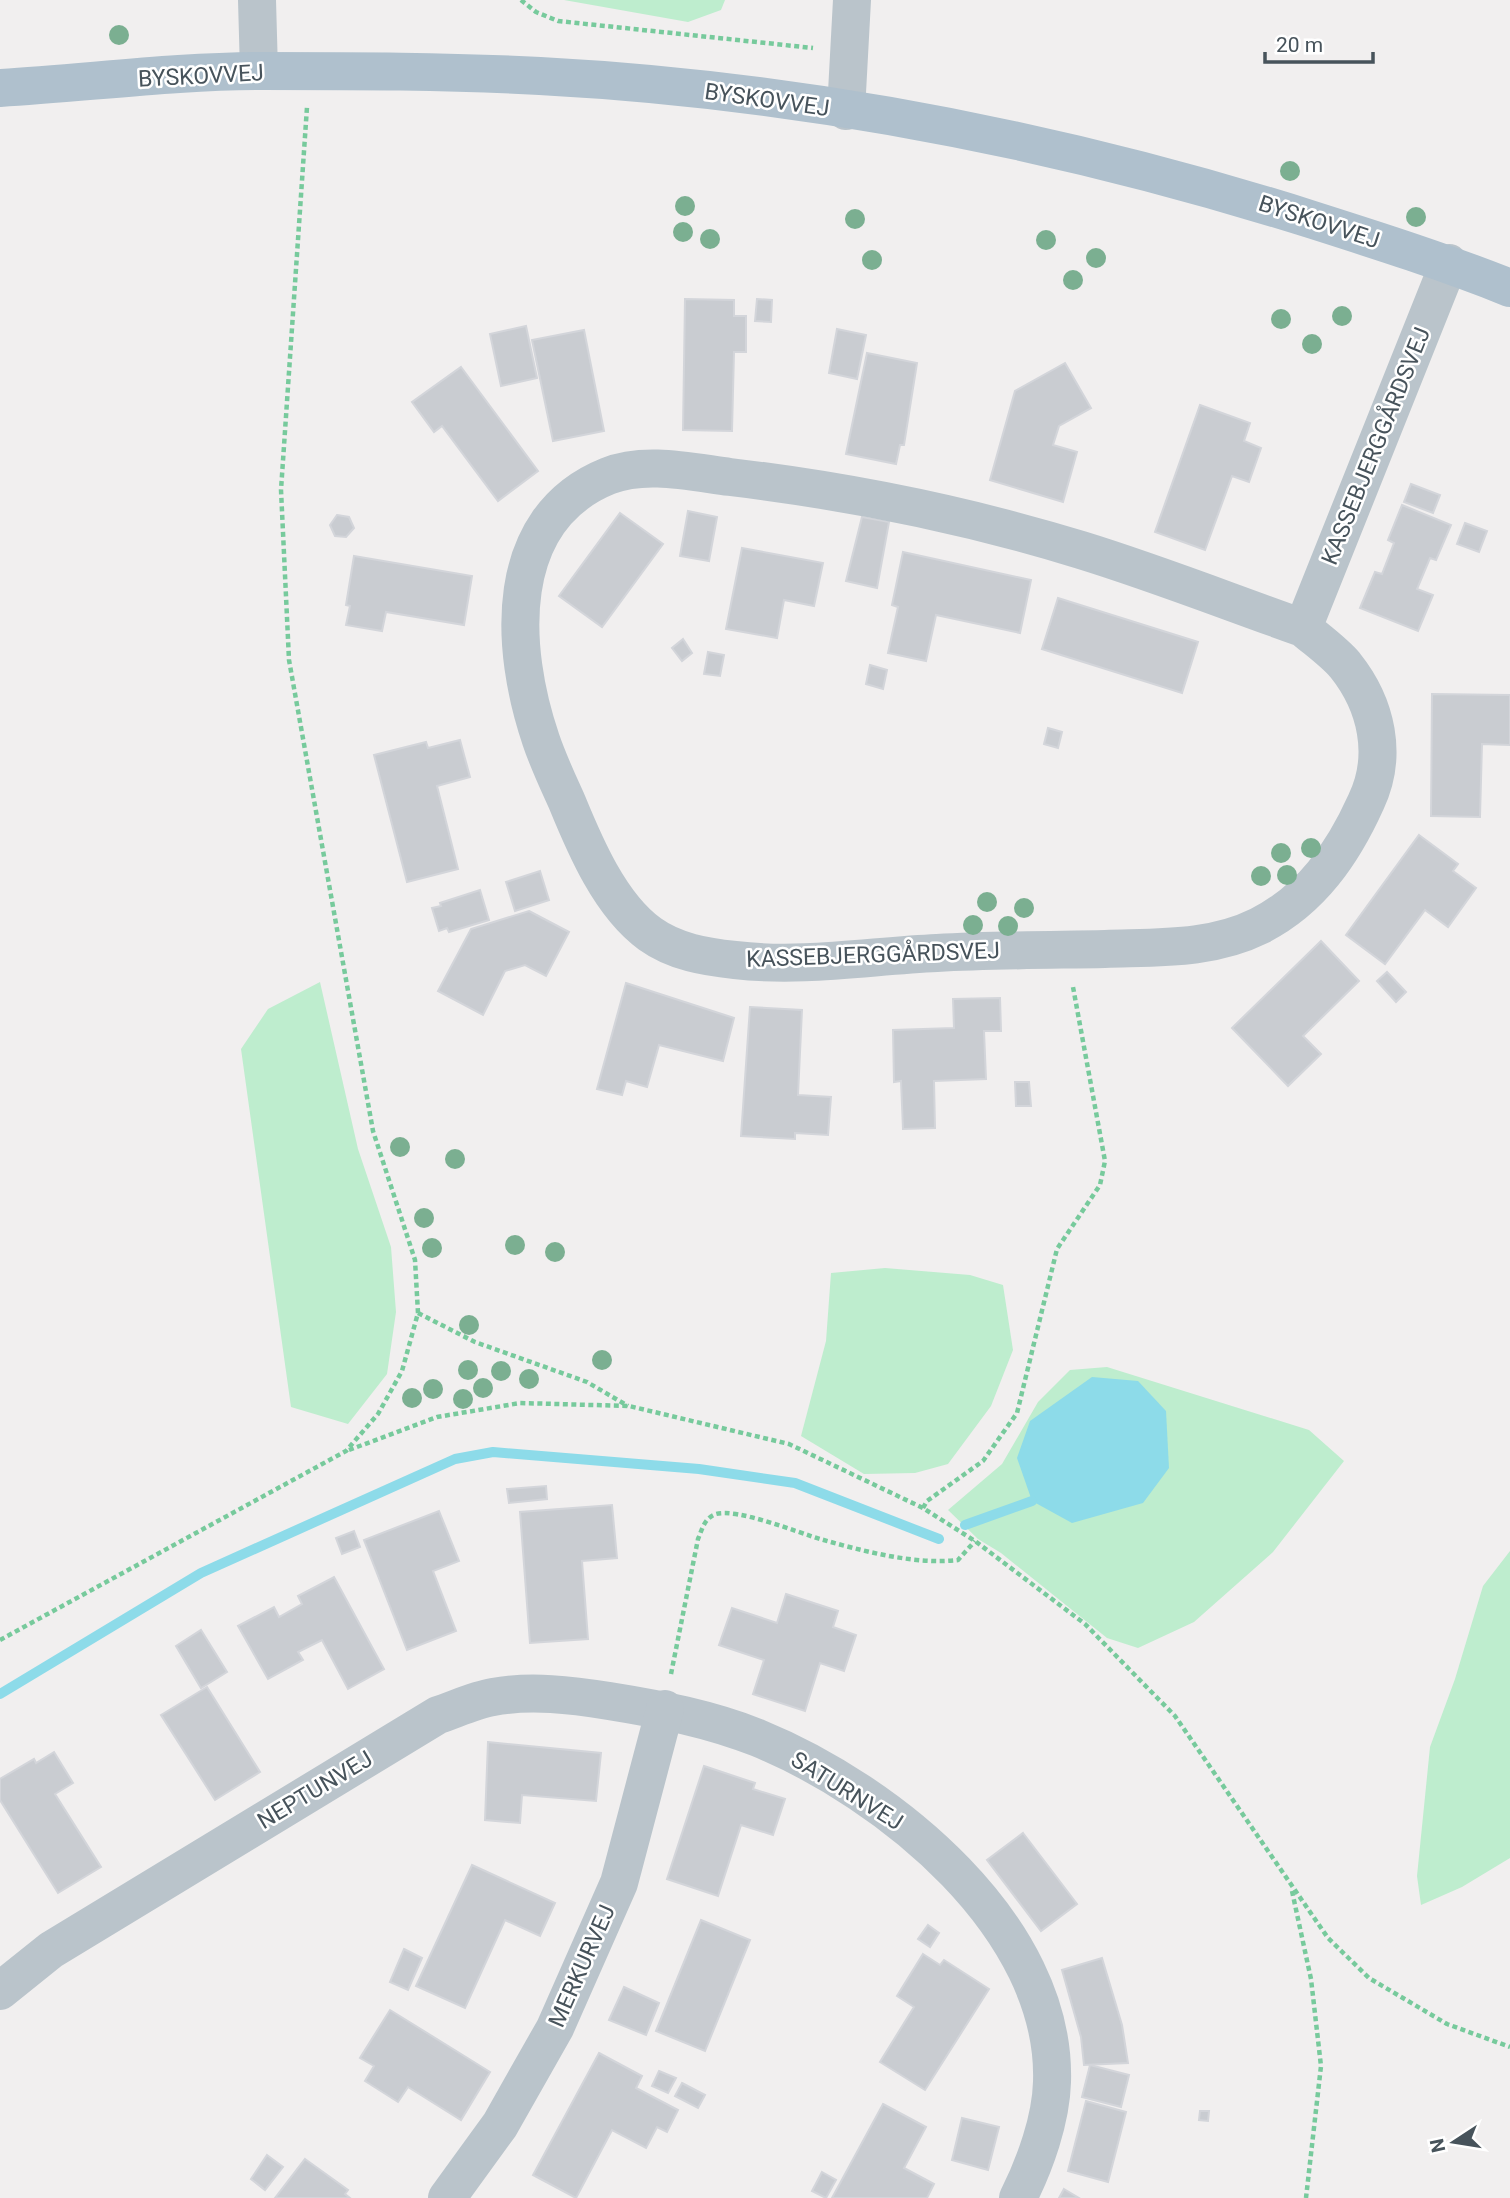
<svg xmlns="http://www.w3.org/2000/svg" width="1510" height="2198" viewBox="0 0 1510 2198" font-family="Roboto,sans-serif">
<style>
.green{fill:#beedce}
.water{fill:#8ddbe9}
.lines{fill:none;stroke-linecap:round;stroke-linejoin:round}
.stream{stroke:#8ddbe9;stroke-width:10}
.building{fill:#c9ccd1;stroke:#d3d5da;stroke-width:2}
.path{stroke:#77ca9c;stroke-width:4.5;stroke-dasharray:5 3.5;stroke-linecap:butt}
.minor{stroke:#bac4cb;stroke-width:38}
.major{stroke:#afc0cd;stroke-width:38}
.tree{fill:#7baf91}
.labels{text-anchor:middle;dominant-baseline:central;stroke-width:5;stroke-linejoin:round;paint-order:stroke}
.street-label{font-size:23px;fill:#47535b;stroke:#fff}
</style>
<rect width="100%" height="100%" fill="#f1efef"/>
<g class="green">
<path d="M564 0H725L721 10 688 22Z"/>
<path d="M320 982 358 1149 391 1247 396 1312 387 1374 348 1424 291 1407 241 1049 268 1009Z"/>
<path d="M885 1268 970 1275 1003 1285 1013 1350 991 1406 948 1464 915 1473 864 1474 801 1436 826 1341 831 1273Z"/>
<path d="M1107 1367 1309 1430 1344 1461 1273 1552 1194 1622 1138 1648 1107 1638 1001 1553 978 1539 948 1510 1002 1464 1038 1402 1070 1370Z"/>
<path d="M1510 1551V1858L1462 1887 1421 1905 1417 1876 1430 1747 1455 1679 1483 1586Z"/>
</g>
<path class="water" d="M1092 1377 1138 1381 1166 1411 1169 1468 1143 1503 1072 1523 1032 1501 1017 1458 1030 1421Z"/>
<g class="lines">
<g class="stream">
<path d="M965 1525 1032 1501"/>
<path d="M0 1694 201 1573 455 1459 493 1452 699 1469 795 1483 939 1539"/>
</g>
</g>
<g class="building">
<path d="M685 299 734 300V316H746V352H734L732 431 683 430Z"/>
<path d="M757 299 772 300 771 322 755 321Z"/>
<path d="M526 326 537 378 501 386 490 334Z"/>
<path d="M837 329 866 335 857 379 829 373Z"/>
<path d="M584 330 604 431 553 441 532 340Z"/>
<path d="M867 353 917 363 904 445H900L896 464 846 454Z"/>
<path d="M1065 363 1091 408 1059 426 1053 445 1077 452 1063 502 990 480 1015 391Z"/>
<path d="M461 367 538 471 498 501 442 426 434 432 412 402Z"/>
<path d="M1200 405 1250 423 1244 441 1261 448 1249 482 1232 476 1205 550 1155 532Z"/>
<path d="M1411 484 1440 495 1433 513 1404 502Z"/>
<path d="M1402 505 1451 525 1436 560 1430 558 1417 589 1433 595 1418 631 1360 608 1375 572 1382 574 1394 543 1388 540Z"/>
<path d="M688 511 717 517 709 561 680 556Z"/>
<path d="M620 513 663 544 602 627 559 596Z"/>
<path d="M337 515 349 517 354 528 346 537 335 536 330 525Z"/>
<path d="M862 517 889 522 877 588 846 581Z"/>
<path d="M1465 523 1487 531 1479 552 1457 544Z"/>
<path d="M742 548 823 563 814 606 784 600 777 638 726 629Z"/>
<path d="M903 552 1031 580 1020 633 936 615 926 661 888 653 898 607 892 605Z"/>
<path d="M354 556 472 576 464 625 386 612 382 631 346 625 350 606 346 605Z"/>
<path d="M1058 598 1198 642 1182 693 1042 649Z"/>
<path d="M683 639 692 653 682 661 672 648Z"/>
<path d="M708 652 724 655 720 676 704 674Z"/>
<path d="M870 665 887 670 883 689 866 684Z"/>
<path d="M1432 694 1510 695V745L1482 744 1480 817 1431 816Z"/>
<path d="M1048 728 1062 732 1058 748 1044 744Z"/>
<path d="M460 740 470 777 437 786 458 869 407 882 374 755 426 742 428 748Z"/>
<path d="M1419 835 1458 864 1453 871 1476 888 1448 927 1425 910 1385 964 1346 935Z"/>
<path d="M540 871 549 900 515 911 506 882Z"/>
<path d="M480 890 489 920 449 932 447 928 439 931 432 908 441 906 440 903Z"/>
<path d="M529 911 569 932 546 976 525 965 505 971 483 1015 438 991 471 929Z"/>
<path d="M1321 941 1359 981 1303 1036 1321 1054 1288 1086 1232 1028Z"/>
<path d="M1387 972 1406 992 1396 1002 1377 981Z"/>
<path d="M626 983 734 1018 723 1061 659 1045 647 1087 626 1081 622 1095 597 1089Z"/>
<path d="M1000 998 1001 1031H984L986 1079 934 1081 935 1128 903 1129 901 1081 894 1082 893 1030 954 1028 953 999Z"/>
<path d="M750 1007 802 1010 798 1095 831 1097 828 1135 795 1133V1139L741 1136Z"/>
<path d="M1015 1082H1029L1031 1106H1016Z"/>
<path d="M546 1486 547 1499 509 1503 507 1489Z"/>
<path d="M612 1505 617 1558 582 1561 588 1639 530 1643 520 1512Z"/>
<path d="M439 1511 459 1561 433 1571 456 1631 407 1650 364 1540Z"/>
<path d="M354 1531 360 1547 342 1554 336 1538Z"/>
<path d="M334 1577 384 1669 348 1689 322 1640 298 1652 303 1660 268 1679 238 1626 274 1607 279 1617 302 1604 298 1596Z"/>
<path d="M786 1594 838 1611 833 1627 856 1635 844 1671 820 1663 805 1711 753 1694 764 1660 719 1645 732 1608 777 1623Z"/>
<path d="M201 1630 227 1672 201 1688 176 1646Z"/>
<path d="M207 1687 260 1772 215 1800 161 1715Z"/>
<path d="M488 1742 601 1753 596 1801 522 1795 520 1823 485 1820Z"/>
<path d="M54 1752 73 1783 55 1794 101 1867 58 1893 0 1800V1779L34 1759 36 1763Z"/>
<path d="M704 1766 755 1783 753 1789 785 1799 773 1835 741 1825 718 1896 667 1879Z"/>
<path d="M1023 1833 1077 1904 1041 1931 987 1860Z"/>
<path d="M472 1865 555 1903 540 1936 505 1920 465 2008 416 1986Z"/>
<path d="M701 1920 750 1940 705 2051 656 2031Z"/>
<path d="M928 1925 939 1933 930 1947 918 1939Z"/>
<path d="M404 1949 422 1958 408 1990 390 1982Z"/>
<path d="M923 1954 940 1965 944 1960 989 1989 925 2090 880 2062 914 2007 897 1996Z"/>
<path d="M1102 1958 1122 2025 1128 2063 1084 2065 1081 2037 1062 1970Z"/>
<path d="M624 1987 659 2003 646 2035 609 2020Z"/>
<path d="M390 2010 490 2072 461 2120 408 2087 398 2102 365 2081 374 2066 360 2058Z"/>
<path d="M599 2053 642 2076 636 2088 678 2110 667 2132 657 2127 646 2148 612 2130 576 2198 533 2175Z"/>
<path d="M1090 2065 1129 2075 1121 2107 1082 2097Z"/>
<path d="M659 2071 676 2078 668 2093 652 2086Z"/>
<path d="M682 2083 705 2095 698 2108 675 2096Z"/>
<path d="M1086 2101 1126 2112 1108 2182 1068 2171Z"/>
<path d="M883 2104 926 2127 904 2168 934 2184 927 2198H832Z"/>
<path d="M1200 2111H1209L1208 2121 1199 2120Z"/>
<path d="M962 2118 999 2127 988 2170 952 2160Z"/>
<path d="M267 2155 283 2167 265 2190 251 2179Z"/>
<path d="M305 2159 348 2190 345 2194 350 2198H275Z"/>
<path d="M822 2172 836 2180 826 2198 812 2191Z"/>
<path d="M1064 2189 1079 2198H1059Z"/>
</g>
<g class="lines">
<g class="path">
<path d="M521 0 536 12 558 21 813 48"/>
<path d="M418 1313 475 1342 587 1382 628 1406"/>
<path d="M349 1450 437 1417 520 1403 629 1406 789 1444 923 1508 975 1541 1085 1624 1175 1716 1328 1938 1369 1978 1447 2024 1510 2047"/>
<path d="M923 1508 927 1501 983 1461 1017 1413 1057 1249 1100 1185 1105 1161 1073 987"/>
<path d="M0 1640 346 1451 378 1414 402 1371 418 1313 415 1260 373 1131 289 660 281 490 307 107"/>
<path d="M671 1674 698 1539C702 1530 704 1518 716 1514 737 1508 797 1532 820 1539 863 1551 914 1565 958 1560L975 1541"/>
<path d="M1292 1891 1311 1979 1321 2066 1306 2198"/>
</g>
<g class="minor">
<path d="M257 0 259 71"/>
<path d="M846 111 852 0"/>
<path d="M1303 628C1229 602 1156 573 1081 550 967 515 848 491 730 477 691 472 645 461 608 476 501 519 510 649 541 740 548 761 558 782 567 802 585 846 610 905 650 934 675 952 706 957 735 960 802 968 870 956 937 953 993 950 1049 950 1105 949 1157 947 1211 950 1259 926 1311 900 1343 853 1366 802 1388 756 1377 705 1345 665 1334 652 1317 640 1303 628L1449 263"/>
<path d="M0 1991 51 1950 438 1715C456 1709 475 1700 493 1697 531 1690 572 1695 609 1701 659 1709 711 1719 758 1738 888 1791 1057 1927 1052 2082 1051 2120 1035 2164 1018 2198"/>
<path d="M447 2198 500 2125 555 2028 619 1883 665 1709"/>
</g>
<path class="major" d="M0 88C86 83 176 71 262 71 355 71 447 71 540 76 802 90 1063 141 1313 220 1379 241 1445 262 1510 288"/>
</g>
<g class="tree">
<circle cx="119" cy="35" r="10"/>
<circle cx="1290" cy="171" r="10"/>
<circle cx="685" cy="206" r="10"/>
<circle cx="1416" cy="217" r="10"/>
<circle cx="855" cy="219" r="10"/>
<circle cx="683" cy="232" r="10"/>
<circle cx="710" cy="239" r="10"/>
<circle cx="1046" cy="240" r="10"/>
<circle cx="1096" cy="258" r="10"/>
<circle cx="872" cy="260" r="10"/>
<circle cx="1073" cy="280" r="10"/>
<circle cx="1342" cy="316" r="10"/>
<circle cx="1281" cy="319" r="10"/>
<circle cx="1312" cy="344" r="10"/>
<circle cx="1311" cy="848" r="10"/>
<circle cx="1281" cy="853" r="10"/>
<circle cx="1287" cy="875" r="10"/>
<circle cx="1261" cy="876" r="10"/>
<circle cx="987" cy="902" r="10"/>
<circle cx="1024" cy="908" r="10"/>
<circle cx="973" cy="925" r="10"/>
<circle cx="1008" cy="926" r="10"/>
<circle cx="400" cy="1147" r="10"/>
<circle cx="455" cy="1159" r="10"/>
<circle cx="424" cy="1218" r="10"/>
<circle cx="515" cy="1245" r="10"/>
<circle cx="432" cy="1248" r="10"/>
<circle cx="555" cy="1252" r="10"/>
<circle cx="469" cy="1325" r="10"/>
<circle cx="602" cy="1360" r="10"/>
<circle cx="468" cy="1370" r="10"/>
<circle cx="501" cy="1371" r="10"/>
<circle cx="529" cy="1379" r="10"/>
<circle cx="483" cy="1388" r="10"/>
<circle cx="433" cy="1389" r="10"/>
<circle cx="412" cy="1398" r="10"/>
<circle cx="463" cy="1399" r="10"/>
</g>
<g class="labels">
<g class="street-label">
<text transform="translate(201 76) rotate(-3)">BYSKOVVEJ</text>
<text transform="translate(767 100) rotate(8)">BYSKOVVEJ</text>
<text transform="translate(1319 222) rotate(18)">BYSKOVVEJ</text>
<text transform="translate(1376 446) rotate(-68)">KASSEBJERGGÅRDSVEJ</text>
<text transform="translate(873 955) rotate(-2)">KASSEBJERGGÅRDSVEJ</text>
<text transform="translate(315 1790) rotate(-31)">NEPTUNVEJ</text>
<text transform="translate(847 1791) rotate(32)">SATURNVEJ</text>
<text transform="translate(582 1966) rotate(-66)">MERKURVEJ</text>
</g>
</g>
<g transform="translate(1454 2142) rotate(258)" stroke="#ffffff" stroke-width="5" paint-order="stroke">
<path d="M0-5L12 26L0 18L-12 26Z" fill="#47535b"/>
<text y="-10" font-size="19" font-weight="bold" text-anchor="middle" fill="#47535b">N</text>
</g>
<path d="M1265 52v10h108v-10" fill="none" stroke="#47535b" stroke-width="3.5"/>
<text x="1276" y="52" font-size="21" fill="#47535b" stroke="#ffffff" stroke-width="5" paint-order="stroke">20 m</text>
</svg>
